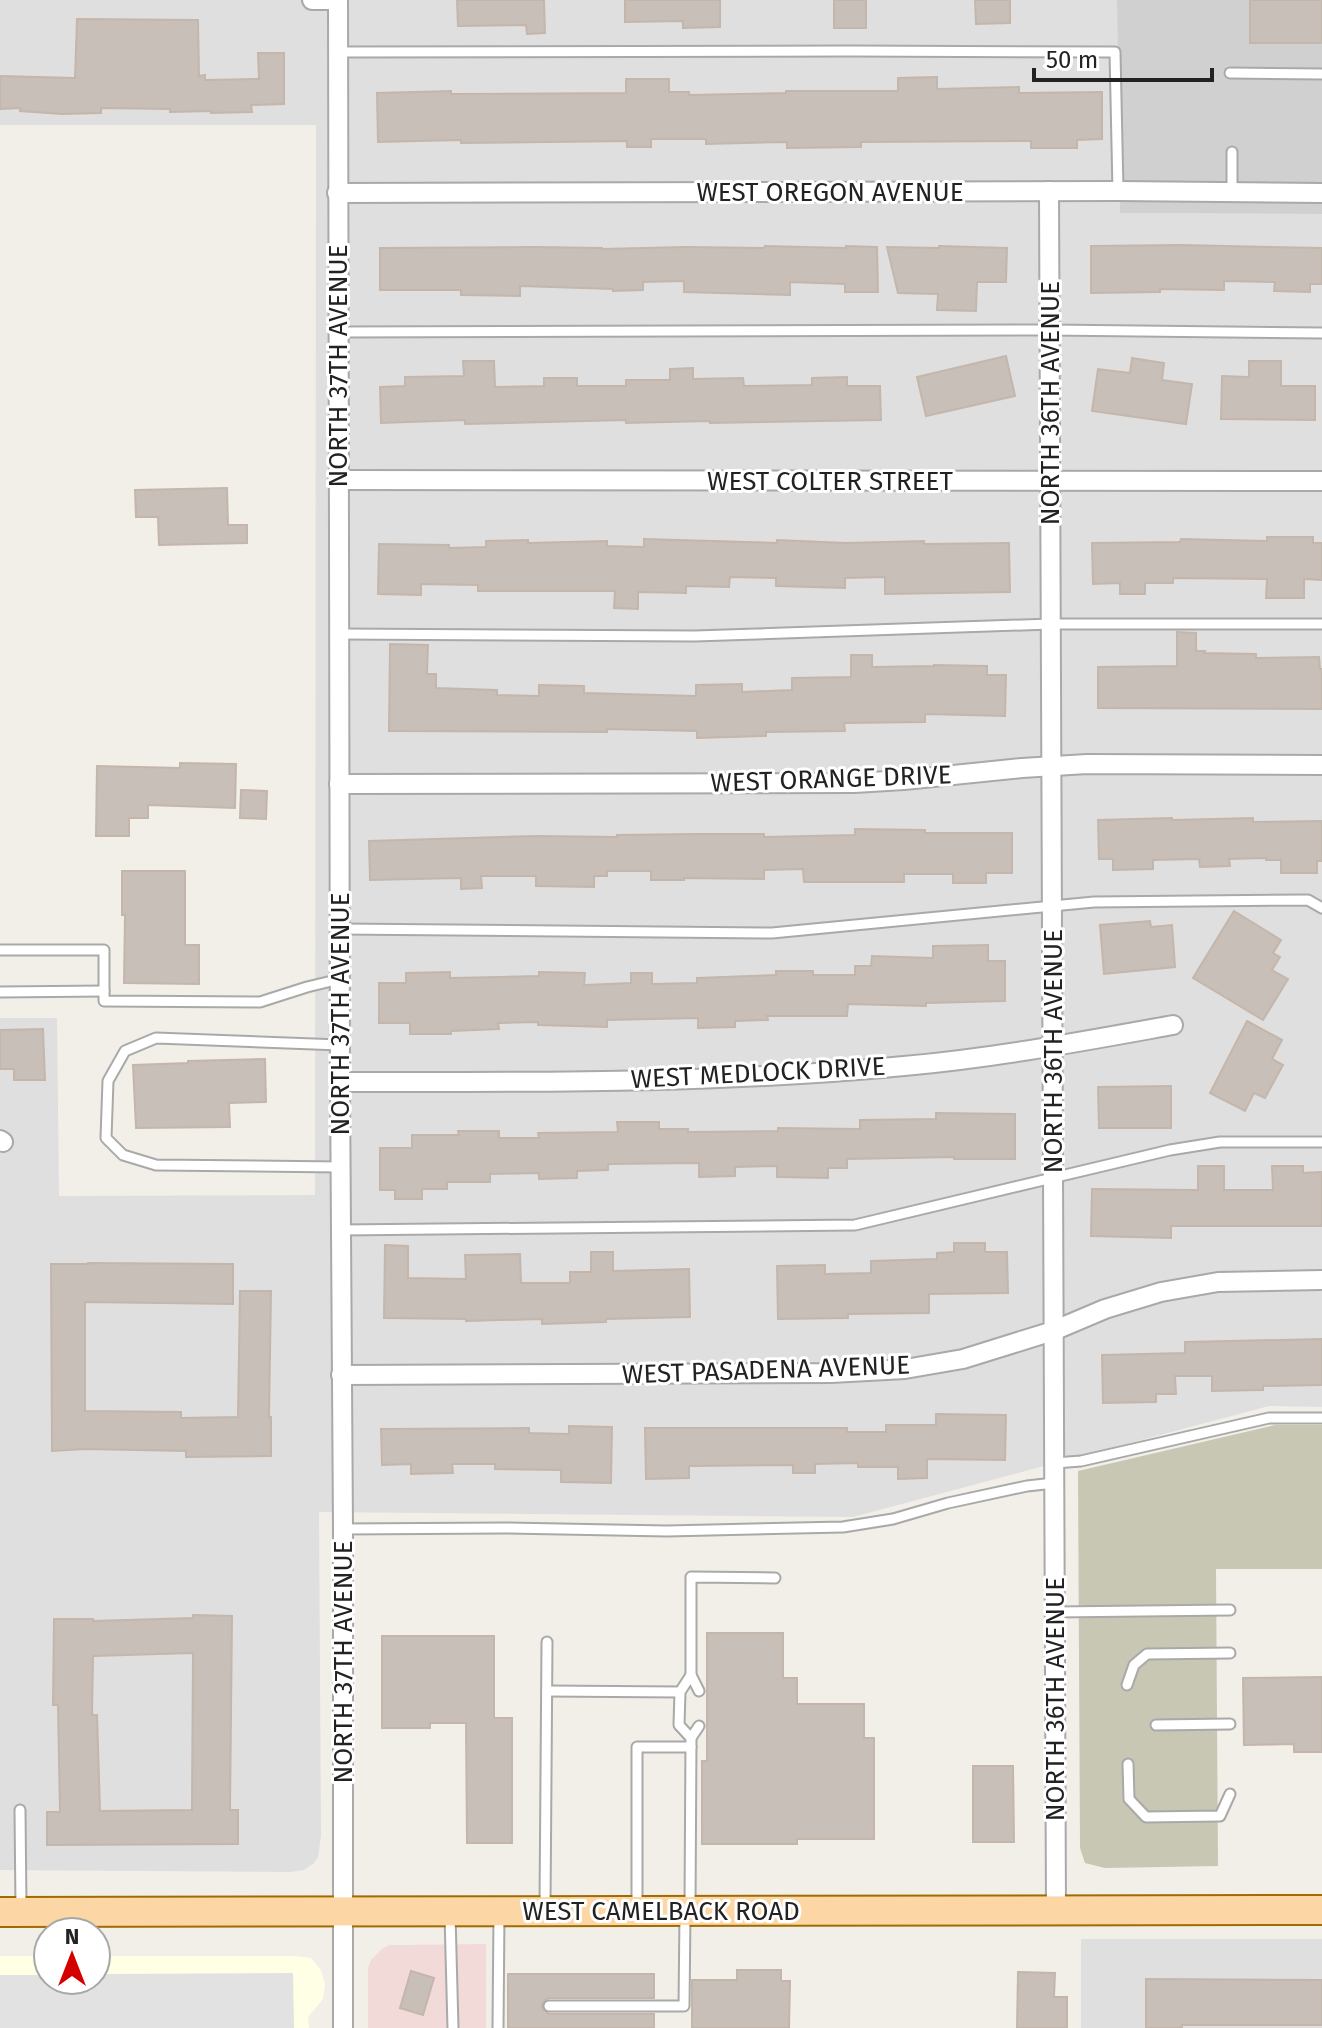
<svg xmlns="http://www.w3.org/2000/svg" width="1322" height="2028" viewBox="0 0 1322 2028" font-family="'Fira Sans',sans-serif">
<style>
.residential{fill:#e0dfdf}
.commercial{fill:#f2dad9}
.education{fill:#ffffe5}
.religious{fill:#d0d0d0}
.construction{fill:#c7c7b4}
.parking{fill:#e2e2e2}
.building{fill:#c7bfb8;stroke:#c4b6ab;stroke-width:2;fill-rule:evenodd}
.lines{fill:none;stroke-linecap:round;stroke-linejoin:round}
.lane-casing{stroke:#a9a9a9;stroke-width:13}
.street-casing{stroke:#a9a9a9;stroke-width:22}
.primary-casing{stroke:#a06b00;stroke-width:32}
.lane{stroke:#fff;stroke-width:9}
.street{stroke:#fff;stroke-width:18}
.primary{stroke:#fcd6a4;stroke-width:28}
.labels{text-anchor:middle;dominant-baseline:central;stroke-width:6;stroke-linejoin:round;paint-order:stroke}
.street-label{font-size:26px;fill:#222;stroke:#fff}
</style>
<rect width="100%" height="100%" fill="#f2efe9"/>
<g class="residential">
<path d="M0 0H1117L1120 213 1322 214V1407L1269 1406 853 1517 319 1512 321 1836 318 1857 314 1863 304 1870 291 1872 0 1870V1018H57L59 1196 315 1195 316 125H0Z"/>
<rect x="1081" y="1939" width="241" height="89"/>
</g>
<path class="commercial" d="M486 1944V2028H368V1968L371 1960 382 1949 389 1945H399Z"/>
<path class="education" d="M0 1956H48V1980H96V1956H295L311 1958 321 1970 325 1985 323 1999 308 2017 309 2028H0Z"/>
<path class="religious" d="M1117 0H1322V214L1120 213Z"/>
<path class="construction" d="M1275 1425H1322V1569H1216L1218 1866 1105 1868 1085 1863 1080 1848 1078 1471Z"/>
<path class="parking" d="M293 1973 294 2028H0V1975H48V1980H96V1974Z"/>
<g class="building">
<path d="M457 0H544L545 33 527 34 526 25 458 26Z"/>
<path d="M625 0H720V27L683 28V21L625 22Z"/>
<rect x="834" y="0" width="32" height="28"/>
<path d="M975 0H1010V23L976 24Z"/>
<rect x="1250" y="0" width="72" height="43"/>
<path d="M77 19 198 20 199 76 205 75V80L259 79 258 53H284V104L251 105 252 112 211 113V111L170 112V109L101 108V113L62 114 20 111V108L0 109V76L75 78Z"/>
<path d="M937 77V89L1019 87V93L1102 92V139L1077 140V148H1031V141L861 142V147L787 148V142L706 144V139H651V147H627V141L461 143V140L378 142 377 93 451 91V94L626 93V79H669V92H689V95L786 93V91H898V78Z"/>
<path d="M1180 245 1322 248V284H1310V292L1274 291 1275 282 1224 281V290L1160 289V292L1091 293V246Z"/>
<path d="M765 246 846 248V246L877 247 878 292H845V284L790 282V295L684 292V281L643 282V290L613 291V289L520 286V296L461 295V290H380V248L534 247 602 248V249L684 247 764 248Z"/>
<path d="M939 246 1007 248 1006 282H977L976 311 937 310 938 294 898 293 887 247 939 248Z"/>
<path d="M1006 356 1015 396 926 416 917 377Z"/>
<path d="M1132 358 1164 363 1162 380 1192 384 1186 424 1092 411 1098 369 1130 373Z"/>
<path d="M463 361H494L495 387 544 386V378H577V386H626V380H670V369L693 368V379L743 378 744 386 812 385V378L847 377V386H880L881 420 710 423V421L626 423V420L465 424V420L381 423 380 387 405 386V377L464 376Z"/>
<path d="M1249 361H1281V386H1315V420L1221 419 1222 376 1249 377Z"/>
<path d="M227 488 228 525H247V543L159 545 158 517H136L135 490Z"/>
<path d="M1267 537H1313V543H1322V580L1304 579V598H1266L1267 579 1173 578V583H1145V594H1120V583L1093 584 1092 543 1180 542 1181 539 1267 541Z"/>
<path d="M644 539 777 543V540L846 543 924 541V544L1009 543 1010 592 885 594V577L845 578V588L776 586V578L730 577 729 587 686 586V593L638 592V609L614 608 615 591H478V585L421 584V595L378 594 379 544 449 545V548L486 547V541L528 540V543L607 541V546L644 547Z"/>
<path d="M1177 632 1196 633V651H1205L1204 653 1256 654V658L1319 657 1320 669H1322V709L1098 708V667L1177 666Z"/>
<path d="M390 644 428 645 427 674H436V688L497 690V695L539 696V685L584 686V693L696 696V685L742 684V692L792 690V678L851 677V655H872V667L934 666V665L987 666V675H1006L1005 716 925 714V722L844 723 845 731 766 732V736L697 738V731L607 729V732L389 731Z"/>
<path d="M180 763 236 764 235 808 148 805V818H129V836H96L97 766 180 768Z"/>
<path d="M241 790 267 791 266 819 240 818Z"/>
<path d="M1172 818V820L1253 818V822L1322 821V861H1317V873H1281V860H1266V858L1229 859 1230 866 1200 867 1199 859 1153 860V869L1113 870V859H1099L1098 820Z"/>
<path d="M855 829 925 830V833H1012V873H986V883H953V874H904V882H804L803 869 764 870V879L684 878V880H651V871H607V876H594V887L536 886V876H481L482 888 461 889V878L370 880 369 841 537 836 617 837V835L696 834H764V837L855 835Z"/>
<path d="M122 871H185V945H199V984L124 983 125 915H122Z"/>
<path d="M1234 911 1281 940 1273 953 1280 957 1272 970 1288 979 1263 1020 1193 978Z"/>
<path d="M1150 921 1151 927 1172 925 1175 967 1104 974 1100 925Z"/>
<path d="M988 945V961H1005V1001L926 1003V1006L848 1004 847 1016H767L768 1020 735 1021V1027L698 1028V1018L607 1020V1027L538 1025V1022L498 1023 499 1029 451 1031V1034H410V1023H379V983H406V973L450 972V978L539 976V972L585 973 584 985 631 983V973H652V984L697 983V978L776 975V971H813V975H855V966H871L872 956 933 958V946Z"/>
<path d="M1247 1021 1282 1040 1272 1059 1283 1065 1265 1098 1254 1093 1245 1111 1210 1093Z"/>
<path d="M43 1029 45 1080H14V1069H0V1030Z"/>
<path d="M265 1059 266 1102 229 1103 230 1127 136 1128 133 1065 188 1063V1061Z"/>
<path d="M1171 1086V1128H1099L1098 1087Z"/>
<path d="M936 1113 1015 1114V1159H954V1157L847 1159V1168H828V1178L777 1177V1166L735 1167V1176L699 1177V1163L608 1164V1170L577 1171V1178L539 1179V1173L490 1174V1182H447V1189H422V1199H395V1190H380V1148H412V1135H459L458 1131H499V1138H539L538 1133 618 1132 617 1122H659V1129H688V1132L778 1131V1128L860 1129V1120L936 1119Z"/>
<path d="M1198 1166H1224V1190H1273L1272 1166H1303V1173L1322 1172V1226H1171V1238L1091 1236 1092 1189 1198 1190Z"/>
<path d="M954 1243H985V1252H1007L1008 1293 929 1294V1313L848 1314V1318L778 1319 777 1266 825 1265V1274L871 1273V1261L937 1259V1253L954 1252Z"/>
<path d="M385 1245 408 1246V1278L466 1279 465 1255 520 1254 521 1283H570V1272H591V1252H613V1271L689 1269 690 1317 606 1319V1322L542 1324V1319L466 1321V1319L384 1318Z"/>
<path d="M88 1263 233 1264V1304L85 1302V1411L181 1412V1418L238 1417 240 1291H271L269 1417H271V1456L186 1457V1451L85 1449 52 1451 51 1264H88Z"/>
<path d="M1322 1339V1385L1263 1386V1390L1212 1391V1376H1175L1176 1394H1156V1402L1103 1403 1102 1355 1185 1353V1342Z"/>
<path d="M936 1414 1006 1415 1005 1460 927 1459V1478L898 1479V1467H858V1463L815 1464V1473H793V1465L689 1466V1478L646 1479 645 1428H847V1432H886V1425H936Z"/>
<path d="M569 1426 612 1427 611 1483 561 1482V1470L495 1469V1464H452L453 1473 411 1474V1464L382 1465 381 1429 529 1428V1433L569 1434Z"/>
<path d="M193 1615 232 1616 230 1810H238V1844L47 1845V1812H60L58 1705H53L54 1619H93V1621L193 1618ZM193 1653 192 1810 100 1811 97 1715H92L93 1656Z"/>
<path d="M707 1633H783V1678H797V1704H864V1738H874V1839H797V1844H702V1761H707Z"/>
<path d="M382 1636H494V1718H512V1843H467L466 1723H430V1728H382Z"/>
<path d="M1322 1677V1752H1294V1744L1244 1745 1243 1678Z"/>
<path d="M973 1766H1013L1014 1842H973Z"/>
<path d="M737 1970H781V1981H790L789 2028H692V1980H737Z"/>
<path d="M411 1971 434 1978 423 2015 400 2008Z"/>
<path d="M1018 1972 1055 1973 1054 1997H1067V2028H1017Z"/>
<path d="M508 1974H654V1998H549L545 2000 542 2005 543 2010 549 2014H654V2028H508Z"/>
<path d="M1146 1979 1322 1980V2025H1182V2028H1146Z"/>
</g>
<g class="lines">
<g class="lane-casing">
<g id="lane">
<path d="M337 52 850 51 1115 52 1118 191"/>
<path d="M1230 73 1322 74"/>
<path d="M1232 152V191"/>
<path d="M338 332 1050 330 1322 333"/>
<path d="M339 634 695 636 1051 624H1322"/>
<path d="M340 929 772 933 1094 902 1308 900 1322 908"/>
<path d="M0 950H104V1001L260 1002 307 987 340 979"/>
<path d="M0 992 104 991"/>
<path d="M340 1045 156 1038 125 1051 108 1081 106 1138 123 1155 156 1165 340 1167"/>
<path d="M341 1230 855 1225 1170 1150 1220 1142H1322"/>
<path d="M1055 1463 1081 1461 1269 1418H1322"/>
<path d="M343 1529 504 1528 667 1531 843 1527 893 1519 948 1503 1027 1486 1054 1483"/>
<path d="M1055 1612 1230 1610"/>
<path d="M691 1675 680 1692 679 1725 691 1738"/>
<path d="M1127 1685 1134 1665 1147 1654 1230 1653"/>
<path d="M547 1691 680 1692"/>
<path d="M699 1691 691 1675V1577L775 1578"/>
<path d="M1156 1725 1230 1724"/>
<path d="M1128 1764 1129 1799 1146 1817 1220 1816 1230 1794"/>
<path d="M20 1810 21 1907"/>
<path d="M545 1907 547 1642"/>
<path d="M637 1907V1747H691"/>
<path d="M690 1907 691 1738 699 1726"/>
<path d="M450 1915 453 2028"/>
<path d="M549 2006H684L685 1914"/>
<path d="M498 2028 499 1914"/>
</g>
</g>
<g class="street-casing">
<g id="street">
<path d="M312 0H338"/>
<path d="M338 0 340 1082 343 1529V2028"/>
<path d="M1049 191 1056 1910"/>
<path d="M337 193 1118 191 1322 193"/>
<path d="M338 480 1322 481"/>
<path d="M339 784 854 783 904 780 1022 768 1087 764 1322 765"/>
<path d="M340 1082C528 1082 717 1084 904 1066 994 1058 1084 1041 1173 1025"/>
<path d="M0 1140 3 1142"/>
<path d="M341 1375 831 1373 905 1369 963 1359 1053 1331 1105 1309 1161 1292 1218 1282 1322 1280"/>
</g>
</g>
<g class="primary-casing">
<path id="primary" d="M0 1912 1322 1910"/>
</g>
<use href="#lane" class="lane"/>
<use href="#street" class="street"/>
<use href="#primary" class="primary"/>
</g>
<g class="labels">
<g class="street-label">
<text x="830" y="192">WEST OREGON AVENUE</text>
<text transform="translate(338 366) rotate(-90)">NORTH 37TH AVENUE</text>
<text transform="translate(1050 403) rotate(-90)">NORTH 36TH AVENUE</text>
<text x="830" y="481">WEST COLTER STREET</text>
<text transform="translate(831 779) rotate(-2)">WEST ORANGE DRIVE</text>
<text transform="translate(340 1014) rotate(-90)">NORTH 37TH AVENUE</text>
<text transform="translate(1053 1051) rotate(-90)">NORTH 36TH AVENUE</text>
<text transform="translate(758 1073) rotate(-3)">WEST MEDLOCK DRIVE</text>
<text transform="translate(766 1370) rotate(-2)">WEST PASADENA AVENUE</text>
<text transform="translate(343 1662) rotate(-90)">NORTH 37TH AVENUE</text>
<text transform="translate(1055 1699) rotate(-90)">NORTH 36TH AVENUE</text>
<text x="661" y="1911">WEST CAMELBACK ROAD</text>
</g>
</g>
<g transform="translate(72 1956)"><circle r="38" fill="#ffffff" stroke="#a7a7a7" stroke-width="2"/>
<path d="M0-6L14 30L0 20L-14 30Z" fill="#d40000"/>
<text y="-12" font-size="22" font-weight="bold" text-anchor="middle" fill="#222222">N</text>
</g>
<path d="M1034 68v12h178v-12" fill="none" stroke="#222222" stroke-width="4"/>
<text x="1046" y="68" font-size="24" fill="#222222" stroke="#ffffff" stroke-width="6" paint-order="stroke">50 m</text>
</svg>
